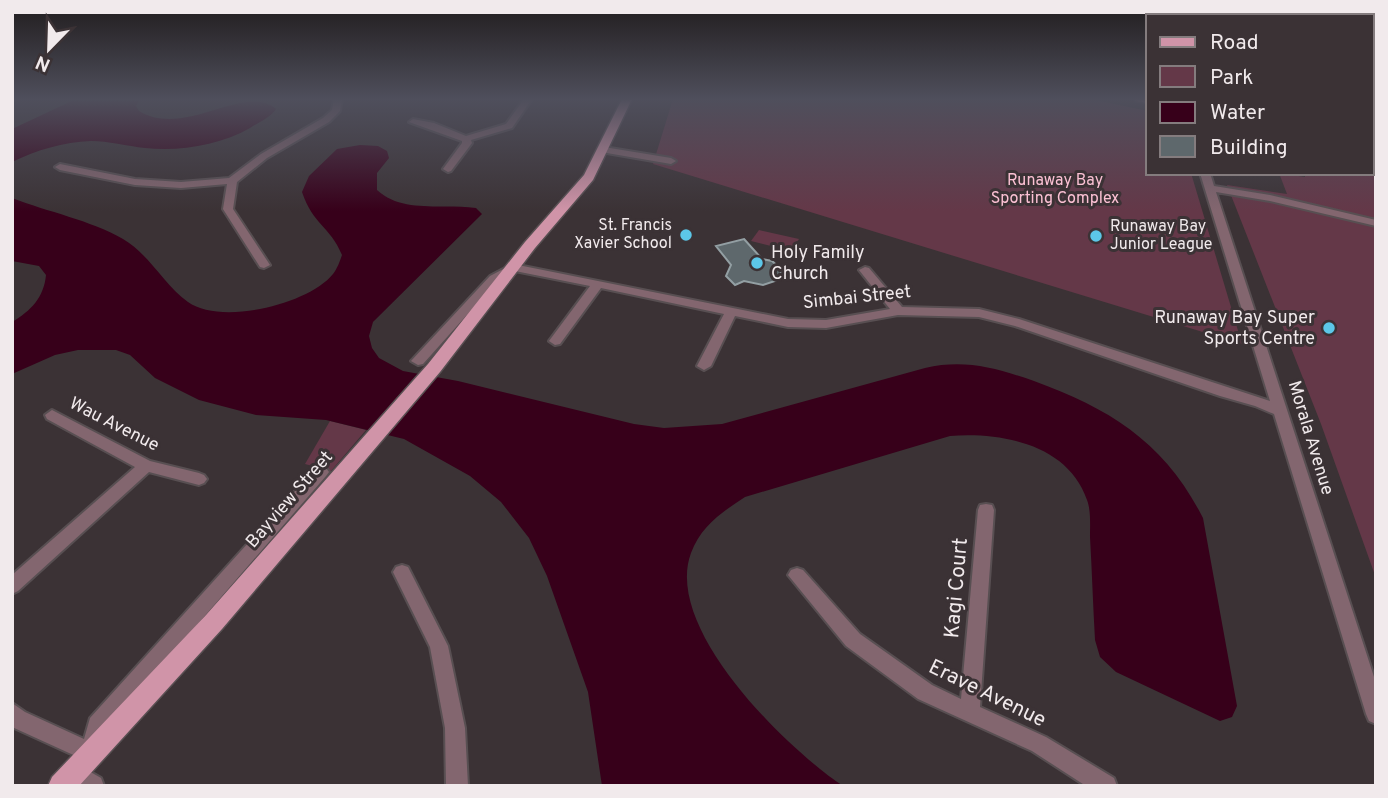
<svg xmlns="http://www.w3.org/2000/svg" width="1388" height="798" viewBox="0 0 1388 798" font-family="Overpass,sans-serif">
<style>
.green{fill:#643848}
.water{fill:#37001a}
.building{fill:#5e686c;stroke:#939fa3;stroke-width:2}
.lines{fill:none;stroke-linecap:round;stroke-linejoin:round}
.minor-casing{stroke:#584f52;stroke-width:4}
.major-casing{stroke:#584f52;stroke-width:3}
.minor{fill:#83666f;fill-rule:evenodd}
.major{fill:#d094a8;fill-rule:evenodd}
.poi-dot{fill:#5cc7e8;stroke:#3b3235;stroke-width:2.5}
.labels{text-anchor:middle;dominant-baseline:central;stroke-width:6;stroke-linejoin:round;paint-order:stroke}
.far-park-label{font-size:16px;fill:#fcc1d4;stroke:#3b3235}
.far-poi-label{font-size:16px;fill:#f1eaec;stroke:#3b3235;text-anchor:end}
.poi-label{font-size:18px;fill:#f1eaec;stroke:#3b3235;text-anchor:start}
.street-label{font-size:18px;fill:#f1eaec;stroke:#3b3235}
.near-street-label{font-size:21px;fill:#f1eaec;stroke:#3b3235}
</style>
<rect width="100%" height="100%" fill="#3b3235"/>
<g class="green">
<path d="M673 99H1090L1148 111V173H1191L1242 344 653 164Z"/>
<path d="M1372 133 1376 134V578L1321 424 1227 185 1287 194 1279 173 1305 177V173H1372Z"/>
<path d="M759 230 799 239 791 251 751 241Z"/>
<path d="M330 421 366 430 331 471 305 464Z"/>
</g>
<g class="water">
<path d="M76 99H140L136 106 139 111C185 139 245 82 276 109 270 118 259 122 250 128 220 145 179 152 145 148 127 146 108 141 91 141 63 142 37 150 12 162V129Z"/>
<path d="M360 145 378 146 387 151 389 158 377 173V190C403 214 443 203 476 208L482 214 373 322 369 336 372 348 379 358 403 371 458 381 634 424 664 428 722 424 925 368C965 359 996 368 1034 381 1111 409 1165 443 1203 518L1237 706 1232 717 1220 721 1116 672 1100 657 1095 640C1093 606 1092 572 1090 537 1090 526 1091 510 1087 500 1068 444 1001 432 950 436L745 497C722 512 701 526 691 553 663 628 786 748 843 786H602L588 692 547 576 529 538 501 502 470 476 404 439 326 420 256 415 199 400 155 378 130 355 116 350H78L55 355 12 374V322C31 311 44 297 46 275L39 266 12 261V198C48 212 90 220 123 239 150 255 164 285 188 302 221 326 309 304 333 274 337 269 340 261 342 255 330 226 313 225 302 192L309 176 337 149Z"/>
</g>
<path class="building" d="M744 239 762 259 772 261 782 270 778 280 763 285 744 281 735 285 726 276 731 265 716 246Z"/>
<g class="lines">
<g class="minor-casing">
<g id="minor">
<path d="M12 99H17L12 101Z"/>
<path d="M334 99H342L340 111 329 122 267 158 237 182 233 209 270 265 264 268 260 267 223 209 227 184 181 188 135 185 60 170 55 167 60 164 135 179 181 182 229 178 261 154 323 118 332 110Z"/>
<path d="M524 99H532L512 128 471 140 472 143 451 171 448 172 443 169 462 143V141L409 122 413 119 434 123 466 136 506 124Z"/>
<rect x="1372" y="107" width="4" height="6"/>
<path d="M604 147 671 158 676 161 671 164 601 152 599 150Z"/>
<path d="M1200 173H1210L1214 186 1270 195 1376 220V226L1270 201 1216 192 1376 683V724L1369 721 1366 714 1274 414 1255 406 1220 396 1015 326 979 317 898 315 826 328 788 327 735 316 711 366 704 370 697 366 724 314 601 288 560 344 555 345 549 341 590 286 515 271 498 280 423 364 418 365 411 361 490 276 513 264 788 319 826 320 890 309 859 270 865 267 869 268 902 307 979 309 1019 319 1270 401Z"/>
<path d="M52 410 150 461 199 473 204 475 207 479 204 483 199 485 149 472 18 591 12 594V575L135 467 47 419 45 415Z"/>
<path d="M321 466 326 468 329 472 326 476 106 730 98 760 91 763 12 727V703L25 712 84 739 90 718 316 468Z"/>
<path d="M986 504 992 505 994 510 980 707 1046 737 1114 778 1117 786H1086L1032 751 918 699 846 646 788 575 791 570 797 568 803 570 860 634 932 685 961 699 978 510 980 505Z"/>
<path d="M402 565 408 567 448 646 465 728 468 786H446L445 728 430 647 393 572 396 567Z"/>
<path d="M73 762 101 778 104 786C87 786 70 790 62 773L66 766Z"/>
</g>
</g>
<g class="major-casing">
<g id="major">
<path d="M622 99H632L593 180 535 248 440 372 222 629 79 786H48L52 777 206 615 428 364 525 242 584 175Z"/>
<path d="M1134 99H1148V103L1135 101Z"/>
<path d="M1372 113 1376 114V120L1372 119Z"/>
</g>
</g>
<use href="#minor" class="minor"/>
<use href="#major" class="major"/>
</g>
<linearGradient id="sky" x2="0" y2="1"><stop stop-color="#201c1d"/><stop offset="0.47" stop-color="#4f4f5c"/><stop offset="1" stop-color="#4f4f5c" stop-opacity="0"/></linearGradient>
<rect width="1388" height="211" fill="url(#sky)"/>
<g class="poi-dot">
<circle cx="686" cy="235" r="7"/>
<circle cx="1096" cy="236" r="7"/>
<circle cx="757" cy="263" r="7"/>
<circle cx="1329" cy="328" r="7"/>
</g>
<g class="labels">
<g class="far-park-label">
<text x="1055" y="181">Runaway Bay<tspan x="1055" dy="18">Sporting Complex</tspan></text>
</g>
<g class="far-poi-label">
<text x="672" y="226">St. Francis<tspan x="672" dy="18">Xavier School</tspan></text>
<text x="1110" y="227" text-anchor="start">Runaway Bay<tspan x="1110" dy="18">Junior League</tspan></text>
</g>
<g class="poi-label">
<text x="771" y="253">Holy Family<tspan x="771" dy="21">Church</tspan></text>
<text x="1315" y="318" text-anchor="end">Runaway Bay Super<tspan x="1315" dy="21">Sports Centre</tspan></text>
</g>
<g class="street-label">
<text transform="translate(857 298) rotate(-6)">Simbai Street</text>
<text transform="translate(114 425) rotate(27)">Wau Avenue</text>
<text transform="translate(1310 438) rotate(73)">Morala Avenue</text>
<text transform="translate(290 500) rotate(-49)">Bayview Street</text>
</g>
<g class="near-street-label">
<text transform="translate(957 588) rotate(-85)">Kagi Court</text>
<text transform="translate(987 694) rotate(26)">Erave Avenue</text>
</g>
</g>
<rect width="1388" height="798" fill="none" stroke="#f1eaec" stroke-width="28"/>
<rect x="1146" y="14" width="228" height="161" fill="#3b3235" stroke="#847c7e" stroke-width="2"/>
<rect x="1160" y="37" width="35" height="10" fill="#d094a8" stroke="#847c7e" stroke-width="2"/>
<text x="1210" y="49" font-size="21" fill="#f1eaec">Road</text>
<rect x="1160" y="66" width="35" height="21" fill="#643848" stroke="#847c7e" stroke-width="2"/>
<text x="1210" y="84" font-size="21" fill="#f1eaec">Park</text>
<rect x="1160" y="102" width="35" height="21" fill="#37001a" stroke="#847c7e" stroke-width="2"/>
<text x="1210" y="119" font-size="21" fill="#f1eaec">Water</text>
<rect x="1160" y="136" width="35" height="21" fill="#5e686c" stroke="#847c7e" stroke-width="2"/>
<text x="1210" y="154" font-size="21" fill="#f1eaec">Building</text>
<g transform="translate(49 49) rotate(203)" stroke="#3b3235" stroke-width="5" paint-order="stroke">
<path d="M0-5L12 26L0 18L-12 26Z" fill="#f1eaec"/>
<text y="-10" font-size="19" font-weight="bold" text-anchor="middle" fill="#f1eaec">N</text>
</g>
</svg>
